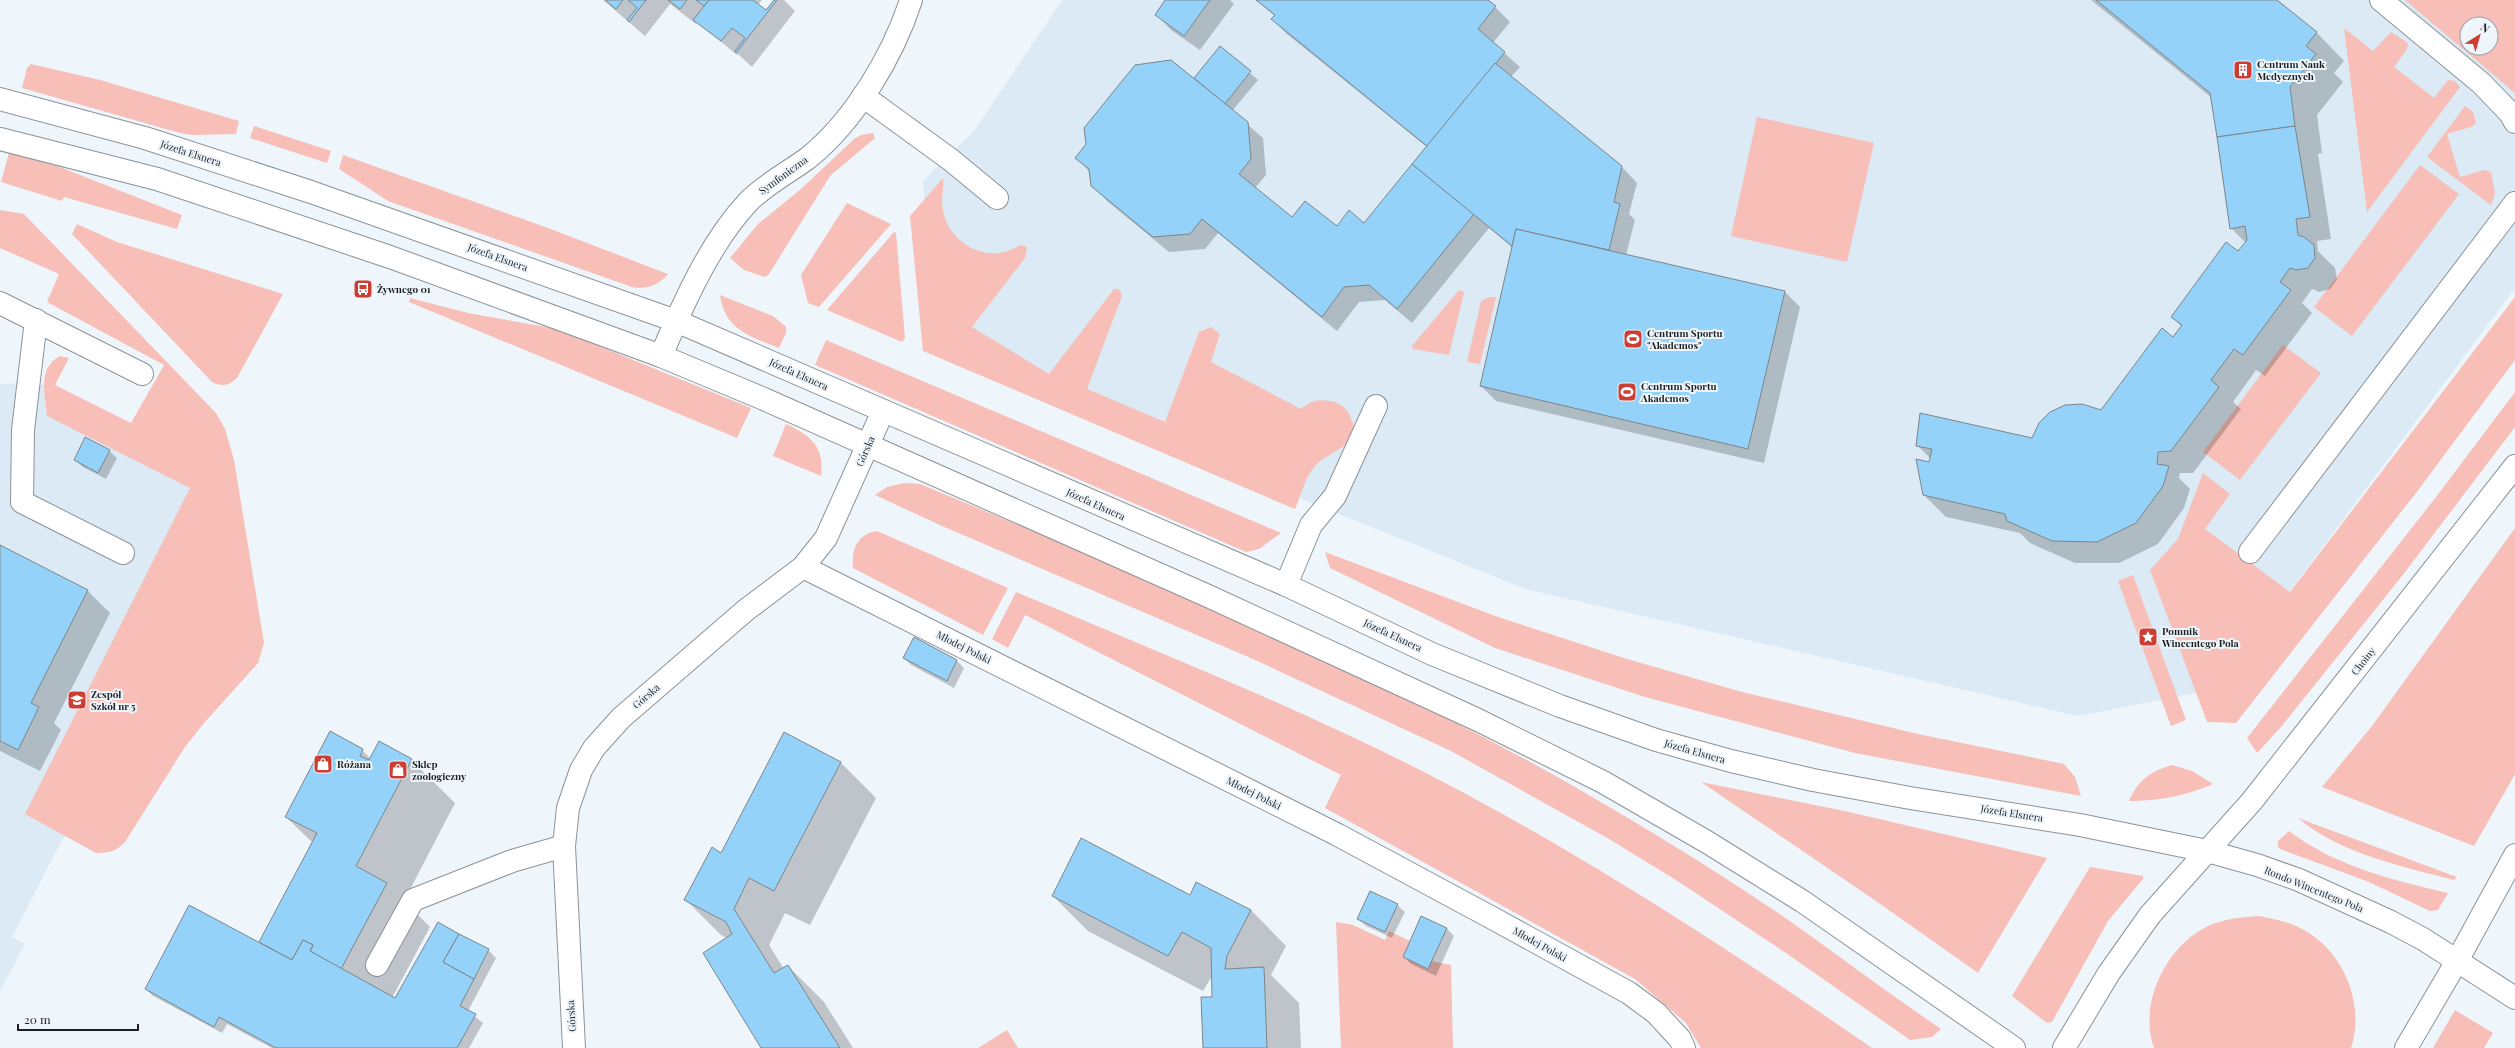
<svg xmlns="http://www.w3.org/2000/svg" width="2515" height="1048" viewBox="0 0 2515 1048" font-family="'Playfair Display',serif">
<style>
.built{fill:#dbeaf4}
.green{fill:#f7bfb7;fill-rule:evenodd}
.shadow{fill:#0003}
.building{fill:#94d2f9;stroke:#7d858a}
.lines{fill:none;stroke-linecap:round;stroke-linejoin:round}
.service-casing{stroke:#8c9398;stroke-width:24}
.minor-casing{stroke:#8c9398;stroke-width:24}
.tertiary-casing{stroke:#8c9398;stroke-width:24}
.service{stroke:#fff;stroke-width:22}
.minor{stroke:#fff;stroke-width:22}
.tertiary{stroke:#fff;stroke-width:22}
.labels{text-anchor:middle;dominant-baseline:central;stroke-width:4;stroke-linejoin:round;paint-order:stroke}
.poi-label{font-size:10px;font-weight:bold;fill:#1c1e20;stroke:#eef6fc;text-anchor:start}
.street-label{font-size:10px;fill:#1c1e20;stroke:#eef6fc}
</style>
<rect width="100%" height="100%" fill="#eef6fc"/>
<g class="built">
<path d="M1062 0H2462L2467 24V48H2491V24L2515 44V288L2217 689 2078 716 1525 589 934 351 923 181 975 130Z"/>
<path d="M28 383 46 385 207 462 79 843 64 836 12 937 25 944 0 991V384Z"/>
</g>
<g class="green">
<path d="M2405 0H2515V93ZM2467 24H2491V48H2467Z"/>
<path d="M2344 28 2373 51 2391 32 2408 43 2407 49 2394 67 2434 98 2448 80 2455 81 2460 87 2367 212Z"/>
<path d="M31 64 100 80 239 121 236 134 192 135 180 133 22 88 27 68Z"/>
<path d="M2465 106 2473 112 2476 123 2471 127 2447 134 2460 177 2484 170 2491 172 2495 194 2491 205 2427 157Z"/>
<path d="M1757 117 1874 143 1847 262 1731 236Z"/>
<path d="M254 126 331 151 327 163 250 138Z"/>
<path d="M873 133 875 138 830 176 769 274 765 277 744 270 730 258 758 224 801 189 854 139 861 135Z"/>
<path d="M9 153 57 166 182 215 177 229 64 197 62 201 1 182Z"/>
<path d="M343 155 548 228 668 274C659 285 646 290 632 287L388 201 339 169Z"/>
<path d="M2420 165 2459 194 2352 336 2314 307Z"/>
<path d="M943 178C944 191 940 202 944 215 953 247 992 265 1020 245L1027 247 1025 258 972 327 1049 374 1114 289H1119L1122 296 1087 389 1165 422 1199 332 1211 327 1220 334 1211 362 1301 409C1311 401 1317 399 1329 401 1337 401 1345 407 1349 414 1367 447 1330 448 1314 467 1305 478 1301 495 1295 509L923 351 910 216Z"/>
<path d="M847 203 891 224 819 307 808 303 801 275Z"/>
<path d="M0 210 24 214 216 413 225 429 234 460 264 643 258 663 204 723 185 747 125 842C117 851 109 853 96 853L25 814 190 488 47 416C45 394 37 368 60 356L69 358 55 385 131 423 164 365 47 302 59 274 0 248Z"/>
<path d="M77 224 117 242 283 294 237 378C228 386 223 387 212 382L72 234Z"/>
<path d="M894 232 896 233 905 338 902 342 827 310Z"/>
<path d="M1459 290 1464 292 1449 355 1413 349 1412 346Z"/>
<path d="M720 295 773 316 786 327V333L779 348C749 336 725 330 720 295Z"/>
<path d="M1490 297H1496L1480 364 1467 362 1481 301Z"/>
<path d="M2515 297V360L2419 489 2236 723 2207 722 2150 570 2178 539 2203 473 2230 494 2205 529 2290 592Z"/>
<path d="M410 298 468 313 557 329 751 408 737 438 409 302Z"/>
<path d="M826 340 1281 533 1259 549 1246 552 815 365Z"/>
<path d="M2283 345 2321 373 2240 480 2203 452Z"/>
<path d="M2515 392V427L2402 576 2281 727 2257 753 2247 738 2436 497Z"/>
<path d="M786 424C810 435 825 447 821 476L773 456Z"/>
<path d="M904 483 920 484C1137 574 1356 664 1561 779 1640 824 1719 872 1794 924 1843 959 1891 995 1941 1029L1932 1037 1910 1040 1786 953 1676 880 1609 839 1451 751 1253 659 942 526 875 495 887 487Z"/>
<path d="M2515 528V774L2474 846 2322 787 2372 726Z"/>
<path d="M877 531 1008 588 983 635 853 568C851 550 857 534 877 531Z"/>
<path d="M1325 552 1498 617 1627 659 1742 692 1918 734 2064 764 2075 777 2081 796 1855 753 1645 697 1495 648 1330 568Z"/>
<path d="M2133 575 2186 720 2171 726 2118 581Z"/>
<path d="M1016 592C1172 658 1331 720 1479 801 1615 875 1745 960 1872 1048H1701L1686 1023 1635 979 1325 808 1341 775 1025 615 1008 648 992 639Z"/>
<path d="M2172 765 2192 771 2213 784C2185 796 2159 801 2129 801 2138 780 2151 771 2172 765Z"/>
<path d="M1701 782 1849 812 2047 858 1978 973 1876 901Z"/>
<path d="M2298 818 2457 877 2454 880C2401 866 2341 854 2298 818Z"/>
<path d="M2289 831C2335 866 2392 880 2448 893L2438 910 2430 911 2369 882 2280 849 2278 847V841Z"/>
<path d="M2090 867 2143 876V879L2108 921 2052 1022 2047 1023 2012 996Z"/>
<path d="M2259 916C2272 919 2287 921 2300 928 2342 948 2366 1003 2351 1048H2154C2138 1004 2166 946 2208 926 2224 919 2241 917 2259 916Z"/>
<path d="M1336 922 1353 925 1385 940 1389 931 1410 941 1403 957 1428 969 1431 961 1451 965 1453 1048H1341Z"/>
<path d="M2455 1010 2493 1033 2484 1048H2433Z"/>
<path d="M1007 1030 1018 1048H978Z"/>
</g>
<g class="shadow">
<path d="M603 0H762L758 5 767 11 775 0H784L795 11 752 67 738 54 737 55 697 22 696 24 670 4 645 36Z"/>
<path d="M1167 0H1230L1234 4 1200 50 1171 30 1156 14Z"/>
<path d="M1256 0H1487L1495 7 1510 22 1493 43 1520 67 1511 77 1622 167 1637 183 1629 214 1635 220 1626 255 1785 292 1800 307 1764 463 1496 401 1481 386 1513 248 1489 228 1412 323 1385 300 1359 302 1337 331 1218 233 1205 249 1169 252 1107 201 1092 185 1090 172 1076 158 1200 85 1221 48 1258 80 1232 111 1263 138 1266 175 1255 188 1292 219 1337 227 1364 224 1428 148 1287 34 1272 19 1275 16Z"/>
<path d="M2091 0H2276L2317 33 2344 61 2334 73 2343 82 2317 115 2322 153 2318 154 2331 239 2317 241 2318 251 2335 268 2337 280 2330 289 2319 292 2312 289 2302 303 2312 313 2265 376 2256 370 2233 402 2241 409 2193 473H2180L2179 478 2190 489 2184 508 2158 544 2119 563H2075L2030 543 2020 533 1946 517 1924 495 1931 459 1917 445 2033 439 2102 411 2182 327 2172 317 2246 243 2231 228 2212 98Z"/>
<path d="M109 451 117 458 106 479 83 467 75 460Z"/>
<path d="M0 546 88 591 110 613 54 723 61 730 40 771 0 751Z"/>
<path d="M904 658 957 661 964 668 954 688 911 665Z"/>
<path d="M784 733 841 763 876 798 810 925 785 913 769 945 784 969 788 966 824 1002 853 1048H763L728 939 721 935 685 899 722 854Z"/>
<path d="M362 750 371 759 411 760 455 803 404 901 430 927 392 998 395 1000 488 950 496 958 468 1011 483 1023 469 1048H272L227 1024 222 1033 153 996 146 989 264 946 260 942 313 843 286 817Z"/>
<path d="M1053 896H1191L1251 910 1286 946 1271 975 1299 1003 1301 1048H1204L1213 998 1212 976 1203 991 1088 931Z"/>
<path d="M1397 905 1405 912 1392 938 1366 926 1358 919Z"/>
<path d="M1447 929 1454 936 1436 976 1411 964 1404 957Z"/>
</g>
<g class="building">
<path d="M605 0H623L616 9Z"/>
<path d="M628 0H646L629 22 627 20 637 8Z"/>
<path d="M668 0H687L680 9Z"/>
<path d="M696 0H709L704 6Z"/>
<path d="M709 0H753L766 10 774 0H777L736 53 735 51 745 38 732 28 721 41 693 20Z"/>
<path d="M1165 0H1210L1184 36 1155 15Z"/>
<path d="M1256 0H1488L1496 6 1478 29 1505 52 1428 147 1271 19 1275 15Z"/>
<path d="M2096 0H2277L2317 32 2306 46 2316 54 2290 87 2295 126 2217 137 2210 93Z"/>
<path d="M1220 46 1251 71 1225 104 1194 78Z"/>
<path d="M1171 60 1248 122 1251 159 1239 174 1292 217 1305 201 1337 226 1349 210 1364 223 1412 164 1474 214 1397 309 1369 285 1344 287 1322 317 1202 219 1190 234 1153 237 1091 186 1089 169 1075 158 1086 144 1084 128 1135 65Z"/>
<path d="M1495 63 1622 166 1614 202 1620 204 1609 250 1516 229 1512 246 1412 164Z"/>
<path d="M2295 126 2310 217 2296 219 2298 235 2304 237 2314 245 2315 258 2308 268 2296 270 2290 268 2280 282 2291 290 2243 355 2234 349 2211 380 2219 387 2171 451 2158 452 2157 464 2169 466 2163 486 2136 523 2097 542 2052 541 2007 521 2005 514 1923 495 1916 459 1929 462 1932 449 1916 446 1920 413 2032 438 2039 423 2050 412 2065 405 2082 404 2101 410 2162 328 2173 337 2182 325 2171 317 2226 242 2238 251 2247 240 2245 226 2230 229 2217 137Z"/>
<path d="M1516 229 1785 291 1748 449 1480 386Z"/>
<path d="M85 437 110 450 98 473 74 460Z"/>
<path d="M0 545 88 590 31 703 39 707 18 750 0 741Z"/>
<path d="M914 637 957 660 947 681 903 658Z"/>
<path d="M330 731 363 749 360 756 369 760 379 741 412 759 356 866 387 883 341 969 310 951 313 945 303 940 292 960 259 942 317 833 285 817Z"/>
<path d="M784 732 841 762 774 891 749 878 734 909 774 973 788 965 840 1048H761L703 953 732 934 726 922 684 900 712 847 721 853Z"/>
<path d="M1081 838 1190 895 1196 882 1251 910 1227 956 1225 969 1264 967 1267 1048H1203L1201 997H1212L1211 948 1182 932 1168 956 1052 896Z"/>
<path d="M1370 891 1398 904 1385 932 1357 919Z"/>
<path d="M189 905 292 960 303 940 313 945 310 951 395 998 438 922 459 934 443 962 474 979 460 1006 476 1014 457 1048H276L219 1017 214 1027 145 989Z"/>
<path d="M1421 916 1447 928 1428 969 1403 957Z"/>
<path d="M459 934 489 949 474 979 443 962Z"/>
</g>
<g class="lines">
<g class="service-casing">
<g id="service">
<path d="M2381 0 2481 83 2510 113 2515 122"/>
<path d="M863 96 951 160 997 198"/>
<path d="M36 320 23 430 22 502 123 553"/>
<path d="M2250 552 2515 203"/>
<path d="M1286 585 1311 525 1335 496 1376 406"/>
<path d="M377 965 413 900 512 861 564 846"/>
</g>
</g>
<g class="minor-casing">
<g id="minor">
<path d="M0 303 142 374"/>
<path d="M661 356C683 304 710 242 749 201 766 184 789 172 808 158 854 121 893 56 911 0"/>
<path d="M803 567 1338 835 1496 920 1629 993 1656 1013 1680 1039 1684 1048"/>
<path d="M574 1048 564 846 568 808 581 770 594 748 621 718 746 610 803 567 826 538 883 411"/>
</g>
</g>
<g class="tertiary-casing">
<g id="tertiary">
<path d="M0 99 145 138 311 192 676 321 1286 585 1432 654 1560 706 1656 740 1731 761 1813 780 1910 798 2080 825 2207 851 2257 865 2299 880 2391 922 2423 939 2515 998"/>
<path d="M0 139 157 179 390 257 661 356 764 399 1208 596 1478 720 1603 782 1707 842 1802 901 2014 1048"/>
<path d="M2064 1048 2109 973 2150 915 2252 801 2515 466"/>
<path d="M2406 1048 2457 961 2515 855"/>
</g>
</g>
<use href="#service" class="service"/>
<use href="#minor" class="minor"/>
<use href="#tertiary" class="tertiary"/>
</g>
<defs>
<g id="building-square" transform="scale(1)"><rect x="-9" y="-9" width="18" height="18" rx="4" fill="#cc3e33" stroke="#eef6fc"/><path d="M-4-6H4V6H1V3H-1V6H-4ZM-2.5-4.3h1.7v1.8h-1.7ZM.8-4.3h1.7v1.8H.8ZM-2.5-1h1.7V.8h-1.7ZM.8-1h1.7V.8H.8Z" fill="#fff"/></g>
<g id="bus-square" transform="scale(1)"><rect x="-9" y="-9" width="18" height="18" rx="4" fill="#cc3e33" stroke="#eef6fc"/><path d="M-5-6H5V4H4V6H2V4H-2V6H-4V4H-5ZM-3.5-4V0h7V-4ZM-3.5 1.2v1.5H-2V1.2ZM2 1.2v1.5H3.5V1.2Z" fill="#fff"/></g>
<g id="stadium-square" transform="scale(1)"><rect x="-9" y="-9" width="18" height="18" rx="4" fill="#cc3e33" stroke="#eef6fc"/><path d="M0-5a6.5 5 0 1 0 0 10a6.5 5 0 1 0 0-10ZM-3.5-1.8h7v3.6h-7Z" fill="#fff"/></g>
<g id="sight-square" transform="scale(1)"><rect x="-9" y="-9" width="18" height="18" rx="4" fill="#cc3e33" stroke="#eef6fc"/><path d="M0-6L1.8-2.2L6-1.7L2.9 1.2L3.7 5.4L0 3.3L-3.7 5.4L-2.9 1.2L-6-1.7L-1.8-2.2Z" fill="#fff"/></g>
<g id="school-square" transform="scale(1)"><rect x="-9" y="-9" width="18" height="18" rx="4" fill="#cc3e33" stroke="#eef6fc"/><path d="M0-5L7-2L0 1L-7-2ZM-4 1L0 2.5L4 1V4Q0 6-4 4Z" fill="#fff"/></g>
<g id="shop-square" transform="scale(1)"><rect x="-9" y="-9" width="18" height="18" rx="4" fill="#cc3e33" stroke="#eef6fc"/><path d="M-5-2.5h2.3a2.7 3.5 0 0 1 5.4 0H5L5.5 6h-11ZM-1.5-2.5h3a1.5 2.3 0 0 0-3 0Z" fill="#fff"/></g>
</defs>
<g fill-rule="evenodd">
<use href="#building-square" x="2243" y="70"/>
<use href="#bus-square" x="363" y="289"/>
<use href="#stadium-square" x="1633" y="339"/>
<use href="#stadium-square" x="1627" y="392"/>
<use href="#sight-square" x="2148" y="637"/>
<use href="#school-square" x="77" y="700"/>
<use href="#shop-square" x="323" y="764"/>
<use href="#shop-square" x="398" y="770"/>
</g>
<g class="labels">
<g class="poi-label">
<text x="2257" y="64">Centrum Nauk<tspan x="2257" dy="12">Medycznych</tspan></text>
<text x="377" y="289">Żywnego 01</text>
<text x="1647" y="333">Centrum Sportu<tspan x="1647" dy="12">"Akademos"</tspan></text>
<text x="1641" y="386">Centrum Sportu<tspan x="1641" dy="12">Akademos</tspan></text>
<text x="2162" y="631">Pomnik<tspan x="2162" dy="12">Wincentego Pola</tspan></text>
<text x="91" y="694">Zespół<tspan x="91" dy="12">Szkół nr 5</tspan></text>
<text x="337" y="764">Różana</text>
<text x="412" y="764">Sklep<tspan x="412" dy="12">zoologiczny</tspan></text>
</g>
<g class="street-label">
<text transform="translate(191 153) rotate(18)">Józefa Elsnera</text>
<text transform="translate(783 175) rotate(-36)">Symfoniczna</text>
<text transform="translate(498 257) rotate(20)">Józefa Elsnera</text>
<text transform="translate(799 374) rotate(24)">Józefa Elsnera</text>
<text transform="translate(865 451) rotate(-66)">Górska</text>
<text transform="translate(1096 504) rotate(24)">Józefa Elsnera</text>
<text transform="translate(1393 635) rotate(25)">Józefa Elsnera</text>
<text transform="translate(964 647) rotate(27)">Młodej Polski</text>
<text transform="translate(2363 661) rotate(-52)">Choiny</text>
<text transform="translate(646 696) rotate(-41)">Górska</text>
<text transform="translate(1695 751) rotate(16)">Józefa Elsnera</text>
<text transform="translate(1254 793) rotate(27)">Młodej Polski</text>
<text transform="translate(2012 813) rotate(9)">Józefa Elsnera</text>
<text transform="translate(2314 889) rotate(22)">Rondo Wincentego Pola</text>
<text transform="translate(1540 944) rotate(29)">Młodej Polski</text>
<text transform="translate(571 1016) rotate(-94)">Górska</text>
</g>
</g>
<g transform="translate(2479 36) rotate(37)"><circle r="19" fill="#eef6fc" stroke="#9aa0a4"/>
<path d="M0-3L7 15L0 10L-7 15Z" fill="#cc3e33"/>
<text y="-6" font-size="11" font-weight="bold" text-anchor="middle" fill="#1c1e20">N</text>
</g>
<path d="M18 1024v6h120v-6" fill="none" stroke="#1c1e20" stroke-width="2"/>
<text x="24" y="1024" font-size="12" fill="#1c1e20" stroke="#eef6fc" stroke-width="3" paint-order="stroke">20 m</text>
</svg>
